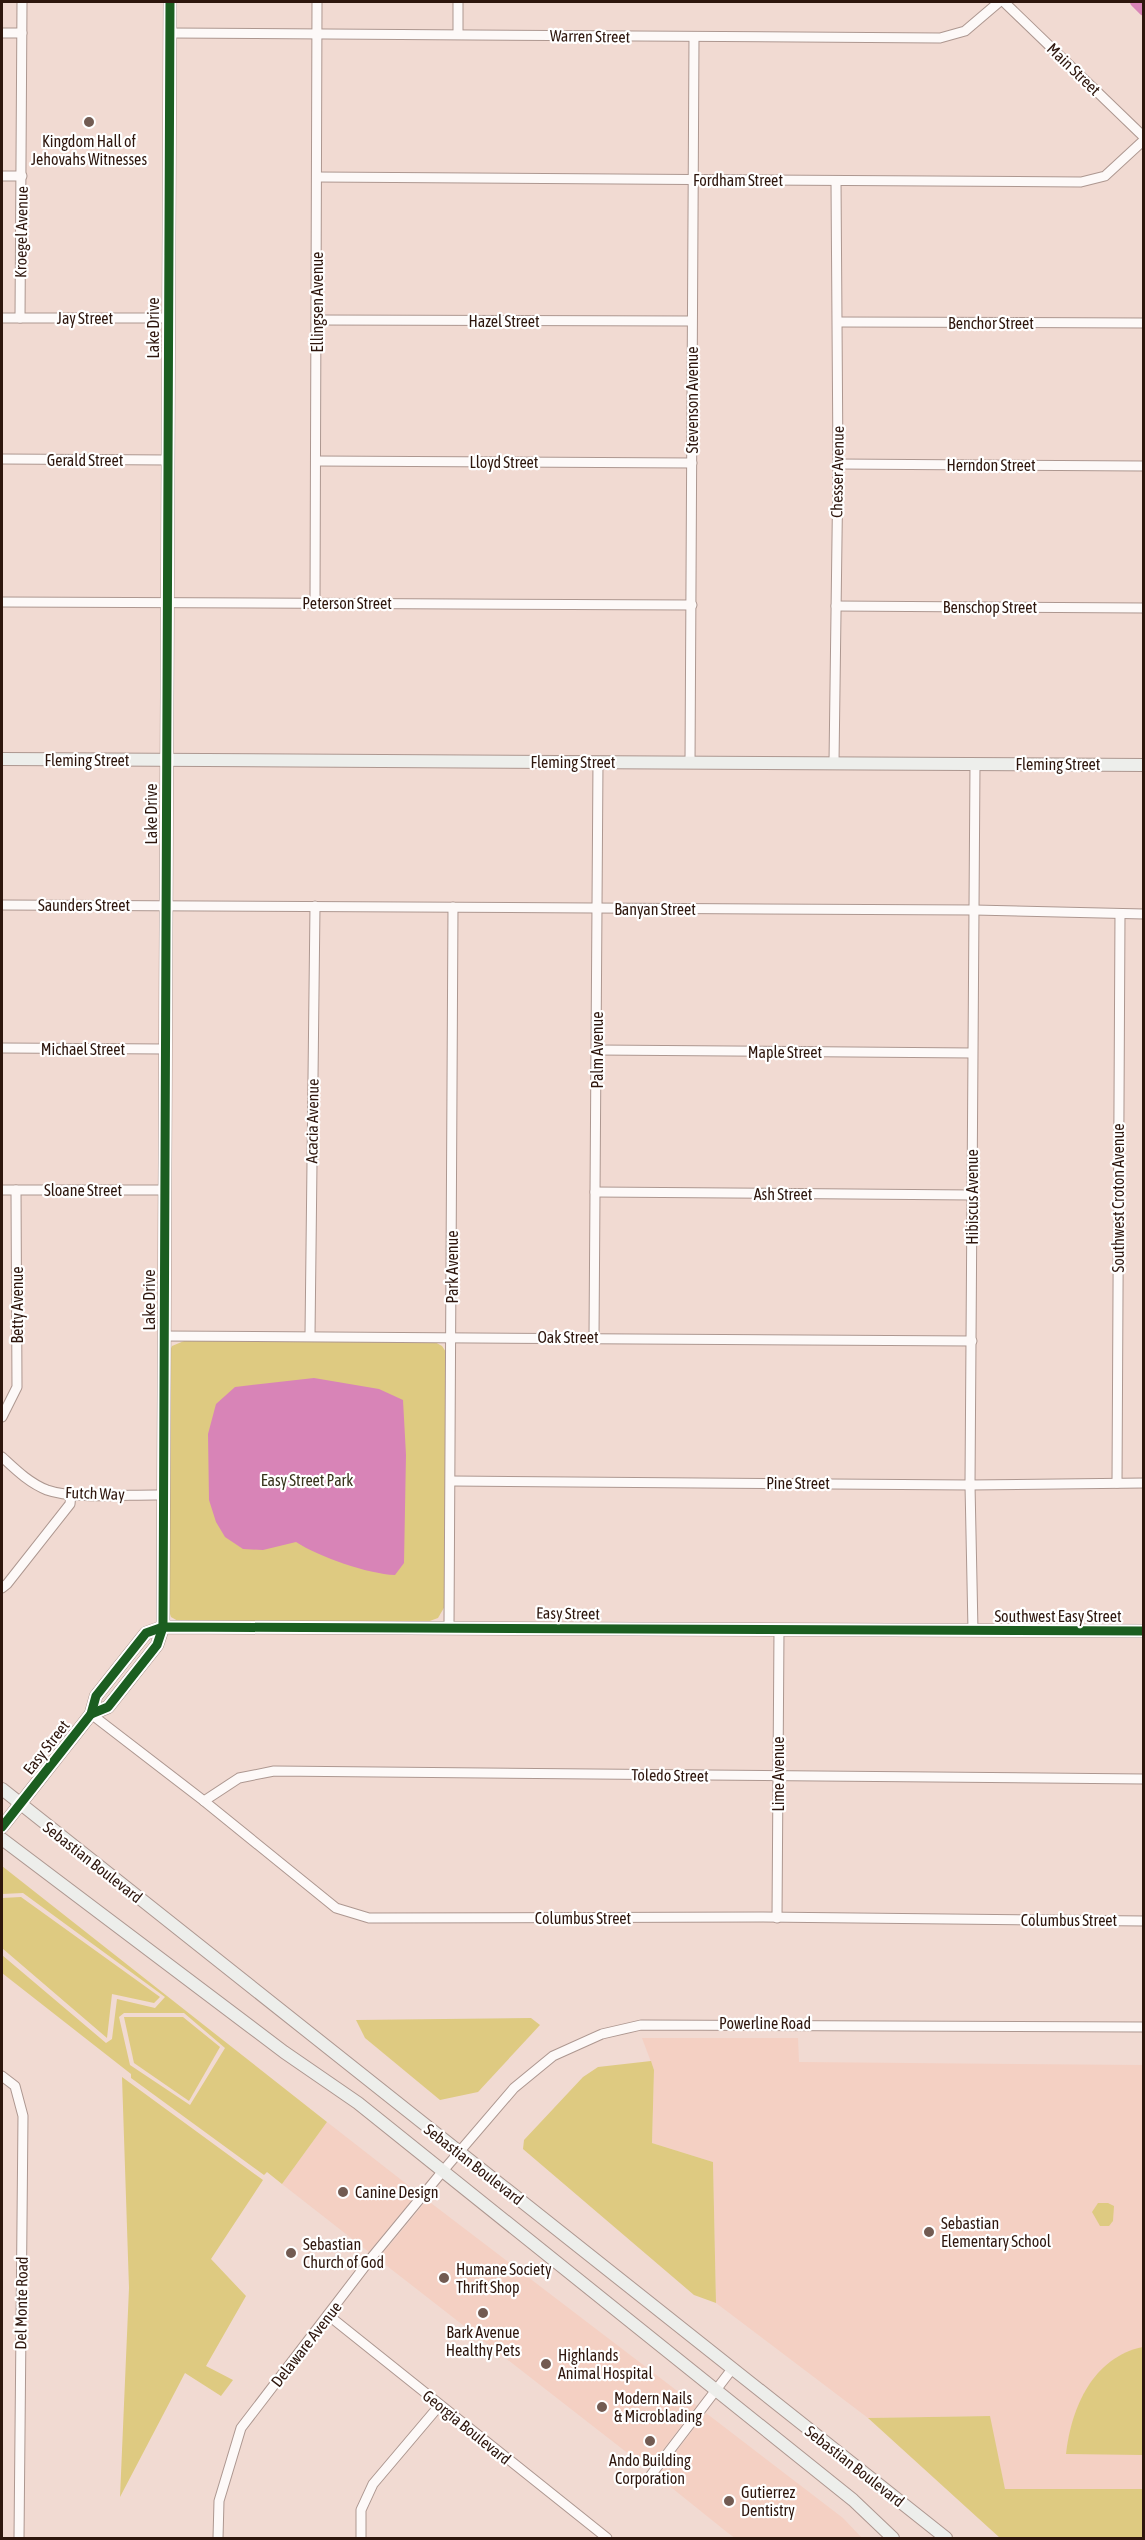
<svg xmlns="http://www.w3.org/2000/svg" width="1145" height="2540" viewBox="0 0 1145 2540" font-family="'Asap Condensed',sans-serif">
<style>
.built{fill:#f4d0c3}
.green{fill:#deca81;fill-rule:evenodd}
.water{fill:#d884b7}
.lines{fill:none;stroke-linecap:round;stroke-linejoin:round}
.canal{stroke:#d884b7;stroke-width:10}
.street-casing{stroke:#ad9790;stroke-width:11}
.secondary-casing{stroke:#ad9790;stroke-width:14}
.street{stroke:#fdf9f8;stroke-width:9}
.secondary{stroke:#edeeeb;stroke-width:12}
.cycleway-casing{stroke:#fff;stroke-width:13}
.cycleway{stroke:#1b5e20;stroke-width:9}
.poi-dot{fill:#725b52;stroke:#fff;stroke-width:2}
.labels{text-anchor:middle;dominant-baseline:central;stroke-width:4.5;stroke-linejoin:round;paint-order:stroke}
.street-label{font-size:16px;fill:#2e160d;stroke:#fff}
.poi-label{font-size:16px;fill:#2e160d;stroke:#fff;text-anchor:start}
.park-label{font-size:16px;fill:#37331b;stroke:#fff}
</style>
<rect width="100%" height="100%" fill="#f1dad2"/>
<g class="built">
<path d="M642 2038H798L799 2062 1143 2065V2489H1005L989 2416 868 2418 716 2303 713 2162 652 2143 654 2070Z"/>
<path d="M327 2122 418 2193 369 2252 282 2184Z"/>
<path d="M427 2200 697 2406 648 2469 378 2259Z"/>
<path d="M706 2413 843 2518 862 2538H735L728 2533 657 2476Z"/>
</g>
<g class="green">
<path d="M184 1341H433L442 1346 448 1355 445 1606 438 1618 427 1622 178 1621 171 1617 167 1605 168 1355 172 1346Z"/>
<path d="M2 1866 327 2122 282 2184 267 2172 264 2175 131 2078V2074L2 1973V1955L106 2043 112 2039 117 1999 155 2008 165 1997 23 1893 2 1894ZM184 2013 225 2048 190 2105 130 2065 119 2017 124 2013Z"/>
<path d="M21 1897 160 1997 154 2003 112 1994 107 2038 2 1948V1898Z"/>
<path d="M124 2017H183L220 2047 189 2101 134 2063Z"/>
<path d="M531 2018 540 2025 478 2092 440 2100 365 2038 356 2020Z"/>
<path d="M651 2061 654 2070 652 2143 713 2162 716 2303 694 2295 523 2149 524 2140 583 2077 598 2067Z"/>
<path d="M122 2077 263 2180 211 2259 246 2296 206 2366 233 2380 221 2396 185 2373 120 2497 129 2288Z"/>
<path d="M1098 2203H1108L1114 2206 1113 2221 1109 2226H1100L1092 2212Z"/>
<path d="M1143 2347V2455L1066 2454C1071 2408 1093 2357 1143 2347Z"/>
<path d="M990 2416 1005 2489H1143V2538H1000L868 2418Z"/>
</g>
<path class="water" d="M314 1378 379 1389 403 1400 406 1455 404 1563 395 1575C368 1574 319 1557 296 1542L263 1550 243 1549 225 1537 216 1522 209 1500 208 1434 216 1404 235 1387Z"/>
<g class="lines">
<path class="canal" d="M1135 2 1144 11"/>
<g class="street-casing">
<g id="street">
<path d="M1004 2 1144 137"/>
<path d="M2 33H22"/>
<path d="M170 33 940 38 965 31 999 2"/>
<path d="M458 34V2"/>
<path d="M2 176H22"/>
<path d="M317 177 1081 182 1105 176 1144 140"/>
<path d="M2 318H168"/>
<path d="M20 318 22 2"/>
<path d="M317 320 691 321"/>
<path d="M838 322 1144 323"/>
<path d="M2 459 168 460"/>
<path d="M316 461 692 463"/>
<path d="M838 464 1144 466"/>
<path d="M2 602 692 605"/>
<path d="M315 603 317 2"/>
<path d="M836 606 1144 608"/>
<path d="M690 762 694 38"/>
<path d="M834 763 838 464 836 181"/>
<path d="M2 905 974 910 1144 914"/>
<path d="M2 1048 165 1049"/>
<path d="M597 1050 972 1053"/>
<path d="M2 1190H164"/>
<path d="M595 1192 972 1195"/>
<path d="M310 1335 315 906"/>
<path d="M164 1336 972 1341"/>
<path d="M594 1337 598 762"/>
<path d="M2 1417 17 1387 16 1190"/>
<path d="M2 1457C15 1469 29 1483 47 1490 75 1500 131 1494 163 1495"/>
<path d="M452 1481 970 1485 1144 1483"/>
<path d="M1117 1483 1120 914"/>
<path d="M2 1588 7 1584 70 1504 71 1494"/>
<path d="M449 1626 453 907"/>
<path d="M973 1630 970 1485 975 764"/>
<path d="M91 1714 204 1801 336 1908 369 1918 763 1917 1144 1921"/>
<path d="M204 1801 239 1778 274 1771 1144 1779"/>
<path d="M777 1918 779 1630"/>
<path d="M2 2076 15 2086 23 2116 19 2538"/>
<path d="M328 2315 607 2538"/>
<path d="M651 2475 732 2369"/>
<path d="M218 2538 219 2501 241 2428 372 2257 442 2172 514 2088 553 2056 602 2034 641 2025 1144 2027"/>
<path d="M361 2538V2510L373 2484 439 2406"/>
</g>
</g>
<g class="secondary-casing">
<g id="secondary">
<path d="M2 759 1144 765"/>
<path d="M91 1714 108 1707 157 1645 163 1627 170 2"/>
<path d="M2 1789 946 2538"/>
<path d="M2 1827 91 1714 96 1696 146 1633 163 1627 1144 1631"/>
<path d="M2 1839 284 2052 358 2103 853 2500 893 2538"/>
</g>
</g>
<use href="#street" class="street"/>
<use href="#secondary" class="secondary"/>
<g class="cycleway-casing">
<g id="cycleway">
<path d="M91 1714 108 1707 157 1645 163 1627 170 2"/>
<path d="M2 1827 91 1714 96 1696 146 1633 163 1627 1144 1631"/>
</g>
</g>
<use href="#cycleway" class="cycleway"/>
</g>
<g class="poi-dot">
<circle cx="89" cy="122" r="6"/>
<circle cx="343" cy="2192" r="6"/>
<circle cx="929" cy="2232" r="6"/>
<circle cx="291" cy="2253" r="6"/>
<circle cx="444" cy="2278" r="6"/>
<circle cx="483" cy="2313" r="6"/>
<circle cx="546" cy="2364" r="6"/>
<circle cx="602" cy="2407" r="6"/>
<circle cx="650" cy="2441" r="6"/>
<circle cx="729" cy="2501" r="6"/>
</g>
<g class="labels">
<g class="street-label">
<text transform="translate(590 36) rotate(1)">Warren Street</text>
<text transform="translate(1074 69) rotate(44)">Main Street</text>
<text x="738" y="180">Fordham Street</text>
<text transform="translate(21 232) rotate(-89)">Kroegel Avenue</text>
<text transform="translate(317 302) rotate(-90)">Ellingsen Avenue</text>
<text x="85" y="318">Jay Street</text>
<text x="504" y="321">Hazel Street</text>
<text x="991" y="323">Benchor Street</text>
<text transform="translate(153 328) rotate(-90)">Lake Drive</text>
<text transform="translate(692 400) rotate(-90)">Stevenson Avenue</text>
<text x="85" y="460">Gerald Street</text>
<text x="504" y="462">Lloyd Street</text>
<text x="991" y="465">Herndon Street</text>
<text transform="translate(837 472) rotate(-89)">Chesser Avenue</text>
<text x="347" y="603">Peterson Street</text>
<text x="990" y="607">Benschop Street</text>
<text x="87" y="760">Fleming Street</text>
<text x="573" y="762">Fleming Street</text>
<text x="1058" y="764">Fleming Street</text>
<text transform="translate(151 814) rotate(-90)">Lake Drive</text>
<text x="84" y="905">Saunders Street</text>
<text x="655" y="909">Banyan Street</text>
<text x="83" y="1049">Michael Street</text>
<text transform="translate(597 1050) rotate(-90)">Palm Avenue</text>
<text x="785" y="1052">Maple Street</text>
<text transform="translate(312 1121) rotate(-89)">Acacia Avenue</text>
<text x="83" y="1190">Sloane Street</text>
<text x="783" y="1194">Ash Street</text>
<text transform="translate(972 1197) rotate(-90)">Hibiscus Avenue</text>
<text transform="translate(1118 1198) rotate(-90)">Southwest Croton Avenue</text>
<text transform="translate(452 1267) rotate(-90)">Park Avenue</text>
<text transform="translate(149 1300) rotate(-90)">Lake Drive</text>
<text transform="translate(17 1305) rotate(-90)">Betty Avenue</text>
<text x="568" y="1337">Oak Street</text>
<text x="798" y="1483">Pine Street</text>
<text transform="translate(95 1493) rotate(2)">Futch Way</text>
<text transform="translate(568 1613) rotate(1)">Easy Street</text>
<text x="1058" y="1616">Southwest Easy Street</text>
<text transform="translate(46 1747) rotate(-52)">Easy Street</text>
<text transform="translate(778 1774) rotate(-90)">Lime Avenue</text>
<text transform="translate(670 1775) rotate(1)">Toledo Street</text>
<text transform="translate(93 1862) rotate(38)">Sebastian Boulevard</text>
<text x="583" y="1918">Columbus Street</text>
<text x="1069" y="1920">Columbus Street</text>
<text x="765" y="2023">Powerline Road</text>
<text transform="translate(474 2164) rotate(38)">Sebastian Boulevard</text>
<text transform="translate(21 2303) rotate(-89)">Del Monte Road</text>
<text transform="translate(306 2344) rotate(-52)">Delaware Avenue</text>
<text transform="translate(467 2427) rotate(39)">Georgia Boulevard</text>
<text transform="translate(855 2466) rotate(38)">Sebastian Boulevard</text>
</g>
<g class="poi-label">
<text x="89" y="141" text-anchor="middle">Kingdom Hall of<tspan x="89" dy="18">Jehovahs Witnesses</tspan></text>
<text x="355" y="2192">Canine Design</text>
<text x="941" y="2223">Sebastian<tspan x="941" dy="18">Elementary School</tspan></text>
<text x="303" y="2244">Sebastian<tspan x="303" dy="18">Church of God</tspan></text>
<text x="456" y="2269">Humane Society<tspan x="456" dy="18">Thrift Shop</tspan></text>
<text x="483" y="2332" text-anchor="middle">Bark Avenue<tspan x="483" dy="18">Healthy Pets</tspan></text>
<text x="558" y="2355">Highlands<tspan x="558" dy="18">Animal Hospital</tspan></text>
<text x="614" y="2398">Modern Nails<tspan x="614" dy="18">&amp; Microblading</tspan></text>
<text x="650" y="2460" text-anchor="middle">Ando Building<tspan x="650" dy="18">Corporation</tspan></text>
<text x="741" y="2492">Gutierrez<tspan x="741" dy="18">Dentistry</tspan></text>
</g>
<g class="park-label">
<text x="307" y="1480">Easy Street Park</text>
</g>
</g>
<rect width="1145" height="2540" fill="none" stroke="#2e160d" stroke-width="6"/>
</svg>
